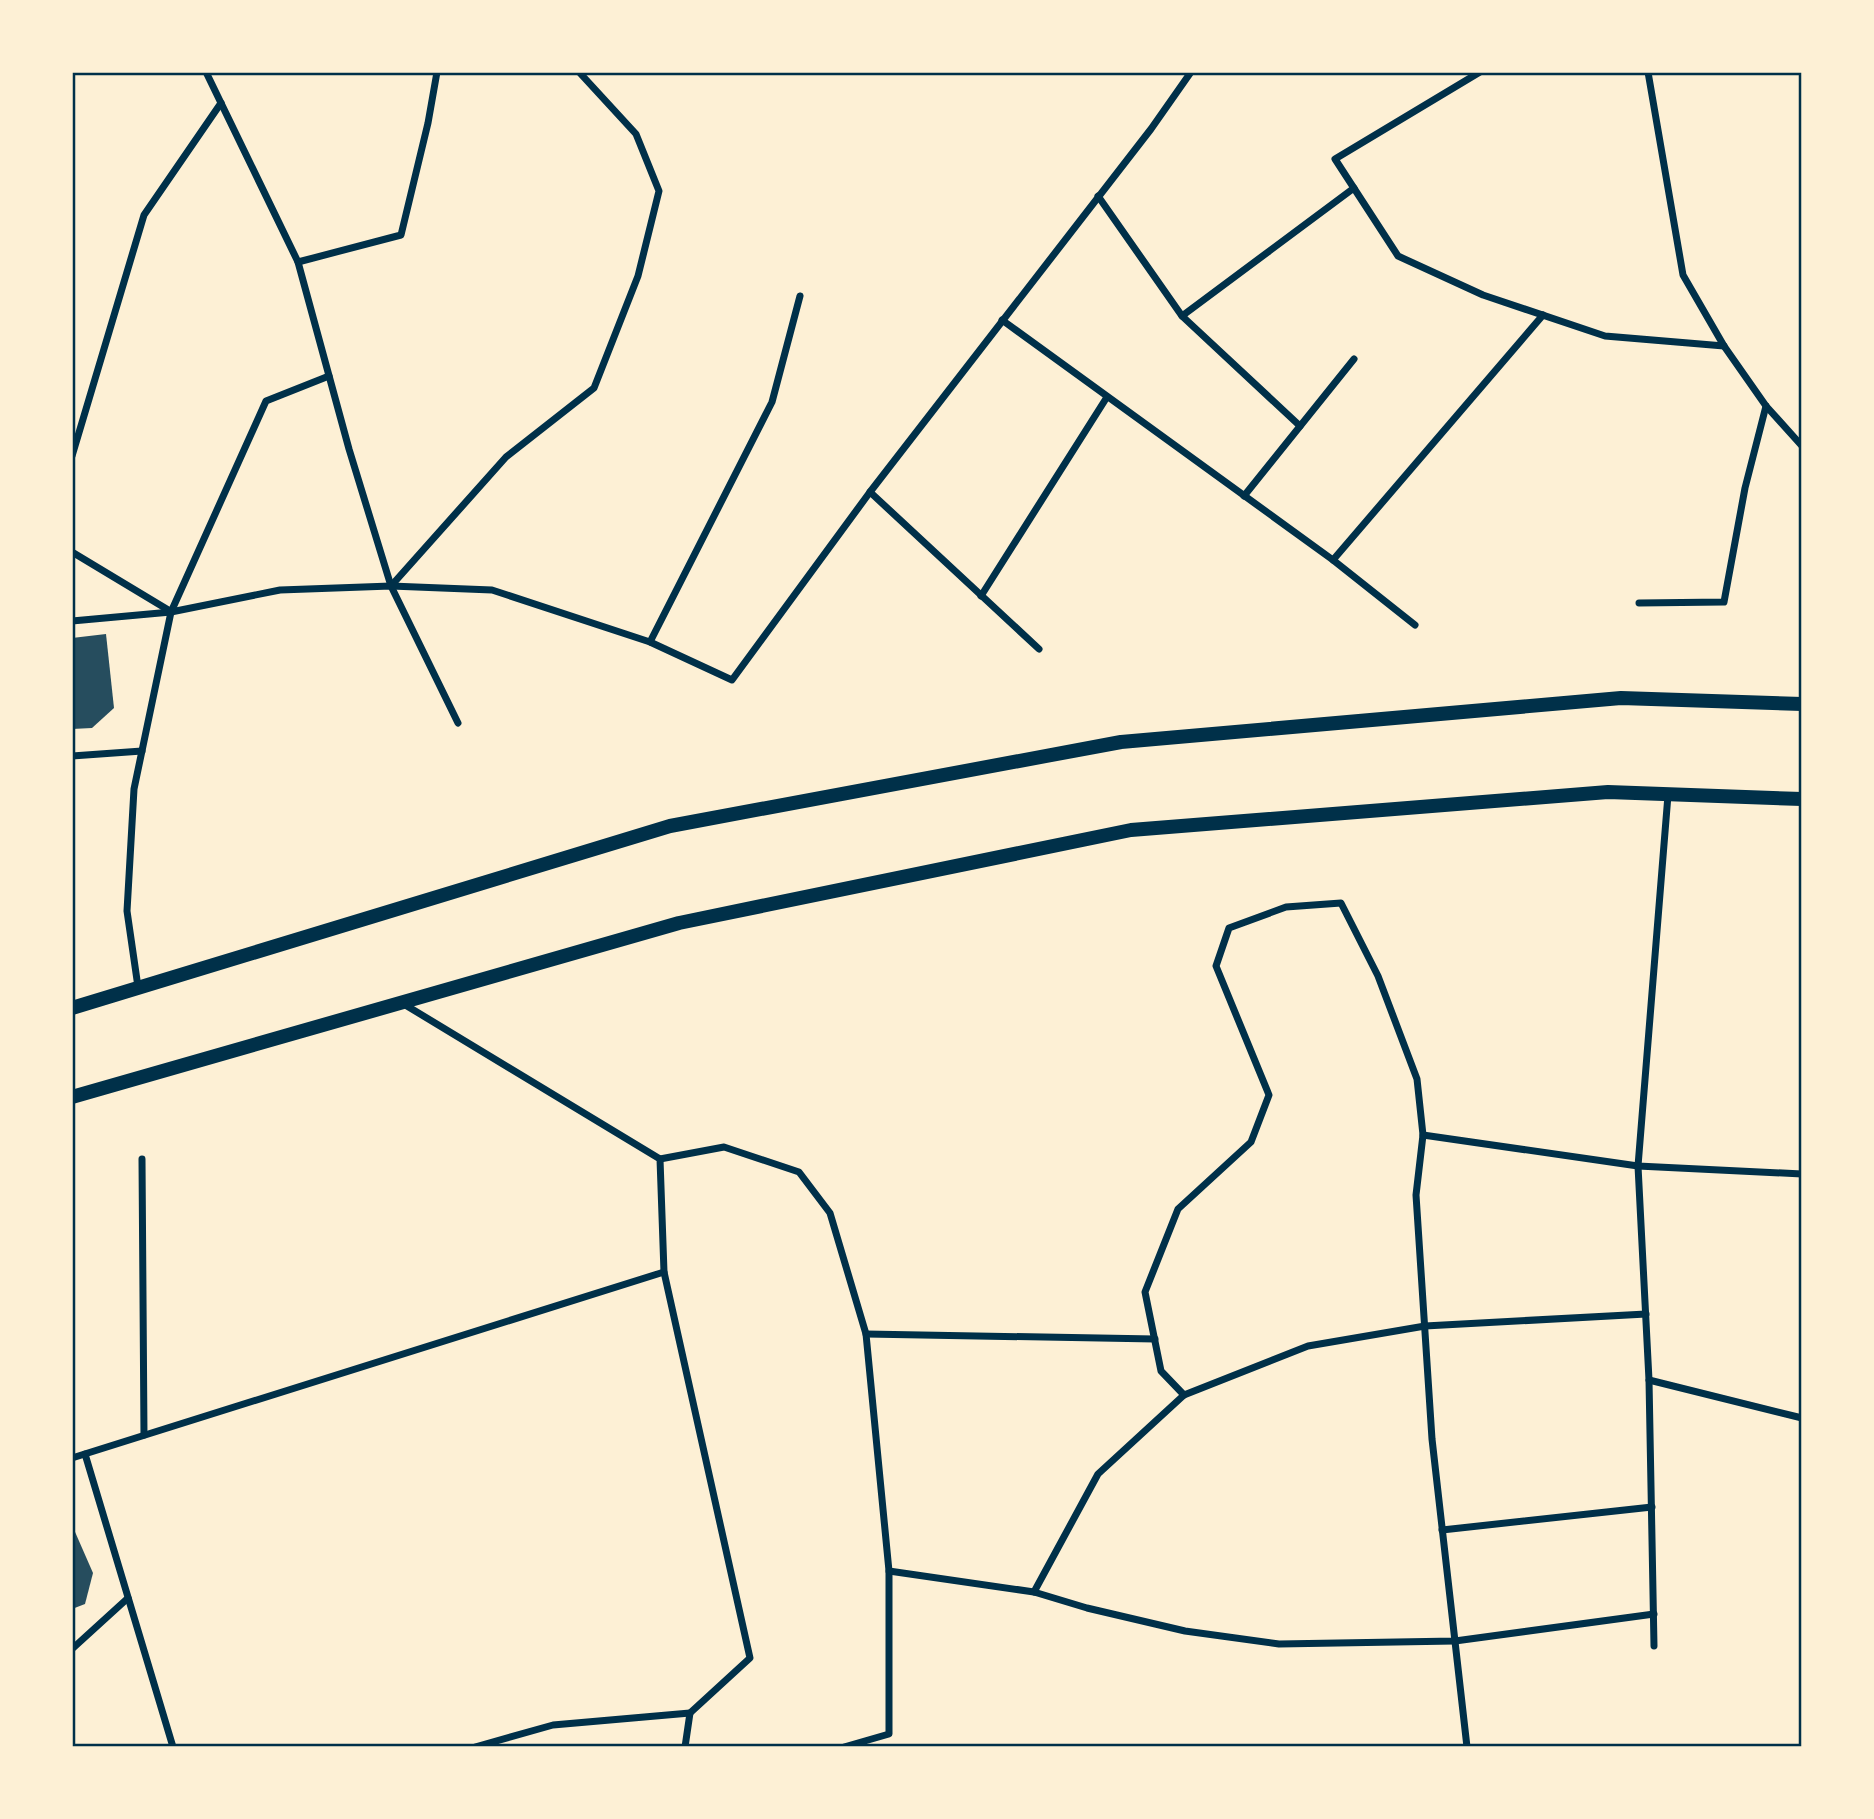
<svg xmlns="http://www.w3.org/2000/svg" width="1874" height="1819" viewBox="0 0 1874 1819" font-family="Poppins,sans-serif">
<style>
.building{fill:#264d5e}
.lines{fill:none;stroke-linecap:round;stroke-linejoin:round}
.minor{stroke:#003049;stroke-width:7}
.secondary{stroke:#003049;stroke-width:14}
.neatline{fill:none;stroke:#003049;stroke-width:2.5}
</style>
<rect width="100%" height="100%" fill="#fdf0d5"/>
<g class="building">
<path d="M106 634 114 708 92 728 72 729V638Z"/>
<path d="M72 1525 93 1573 85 1604 72 1609Z"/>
</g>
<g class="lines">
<g class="minor">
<path d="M206 72 298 262 349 449 391 586 458 723"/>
<path d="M1480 72 1335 159 1398 256 1483 295 1605 336 1724 346"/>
<path d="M1648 72 1683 275 1724 346 1766 406 1802 446"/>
<path d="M1098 196 1182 316 1300 426"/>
<path d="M298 262 401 235 428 123 437 72"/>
<path d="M1182 316 1354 188"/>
<path d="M1002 320 1333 560 1415 625"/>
<path d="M72 456 144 215 221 103"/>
<path d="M870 492 1039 649"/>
<path d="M1244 496 1354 359"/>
<path d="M72 552 170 611"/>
<path d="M1333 560 1543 315"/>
<path d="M391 586 506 457 594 388 638 276 659 191 636 134 579 72"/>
<path d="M981 596 1107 397"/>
<path d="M1639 603 1724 602 1745 488 1766 406"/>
<path d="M72 621 171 612 280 590 391 586 492 590 650 642 732 680 870 492 1151 129 1191 72"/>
<path d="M650 642 772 402 800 296"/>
<path d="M72 756 142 751"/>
<path d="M138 987 127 911 134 789 171 612 266 401 329 376"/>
<path d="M402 1003 660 1159 664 1272 750 1658 690 1713 685 1747"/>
<path d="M1423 1135 1638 1166 1802 1174"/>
<path d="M142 1159 144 1435"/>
<path d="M660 1159 724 1147 799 1172 830 1213 866 1334 889 1571V1734L844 1747"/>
<path d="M866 1334 1155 1339"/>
<path d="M1649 1380 1802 1418"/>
<path d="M1184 1395 1161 1371 1145 1292 1178 1209 1251 1142 1269 1095 1216 966 1229 928 1286 907 1341 903 1378 976 1417 1079 1423 1135 1416 1195 1432 1439 1467 1747"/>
<path d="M85 1454 173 1747"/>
<path d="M72 1458 664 1272"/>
<path d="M1442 1530 1652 1507"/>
<path d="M889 1571 1034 1592 1087 1608 1185 1631 1279 1644 1455 1641 1654 1614"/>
<path d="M1034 1592 1098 1474 1184 1395 1308 1346 1425 1326 1646 1314"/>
<path d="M1654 1646 1649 1380 1638 1166 1668 795"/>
<path d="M72 1649 128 1598"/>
<path d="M475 1747 553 1725 690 1713"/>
</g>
<g class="secondary">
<path d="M72 1008 670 826 1121 742 1621 698 1802 704"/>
<path d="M72 1097 679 923 1131 830 1608 792 1802 799"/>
</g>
</g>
<rect width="1874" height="1819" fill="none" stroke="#fdf0d5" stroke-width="147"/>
<rect x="74" y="74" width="1726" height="1671" class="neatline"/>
</svg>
